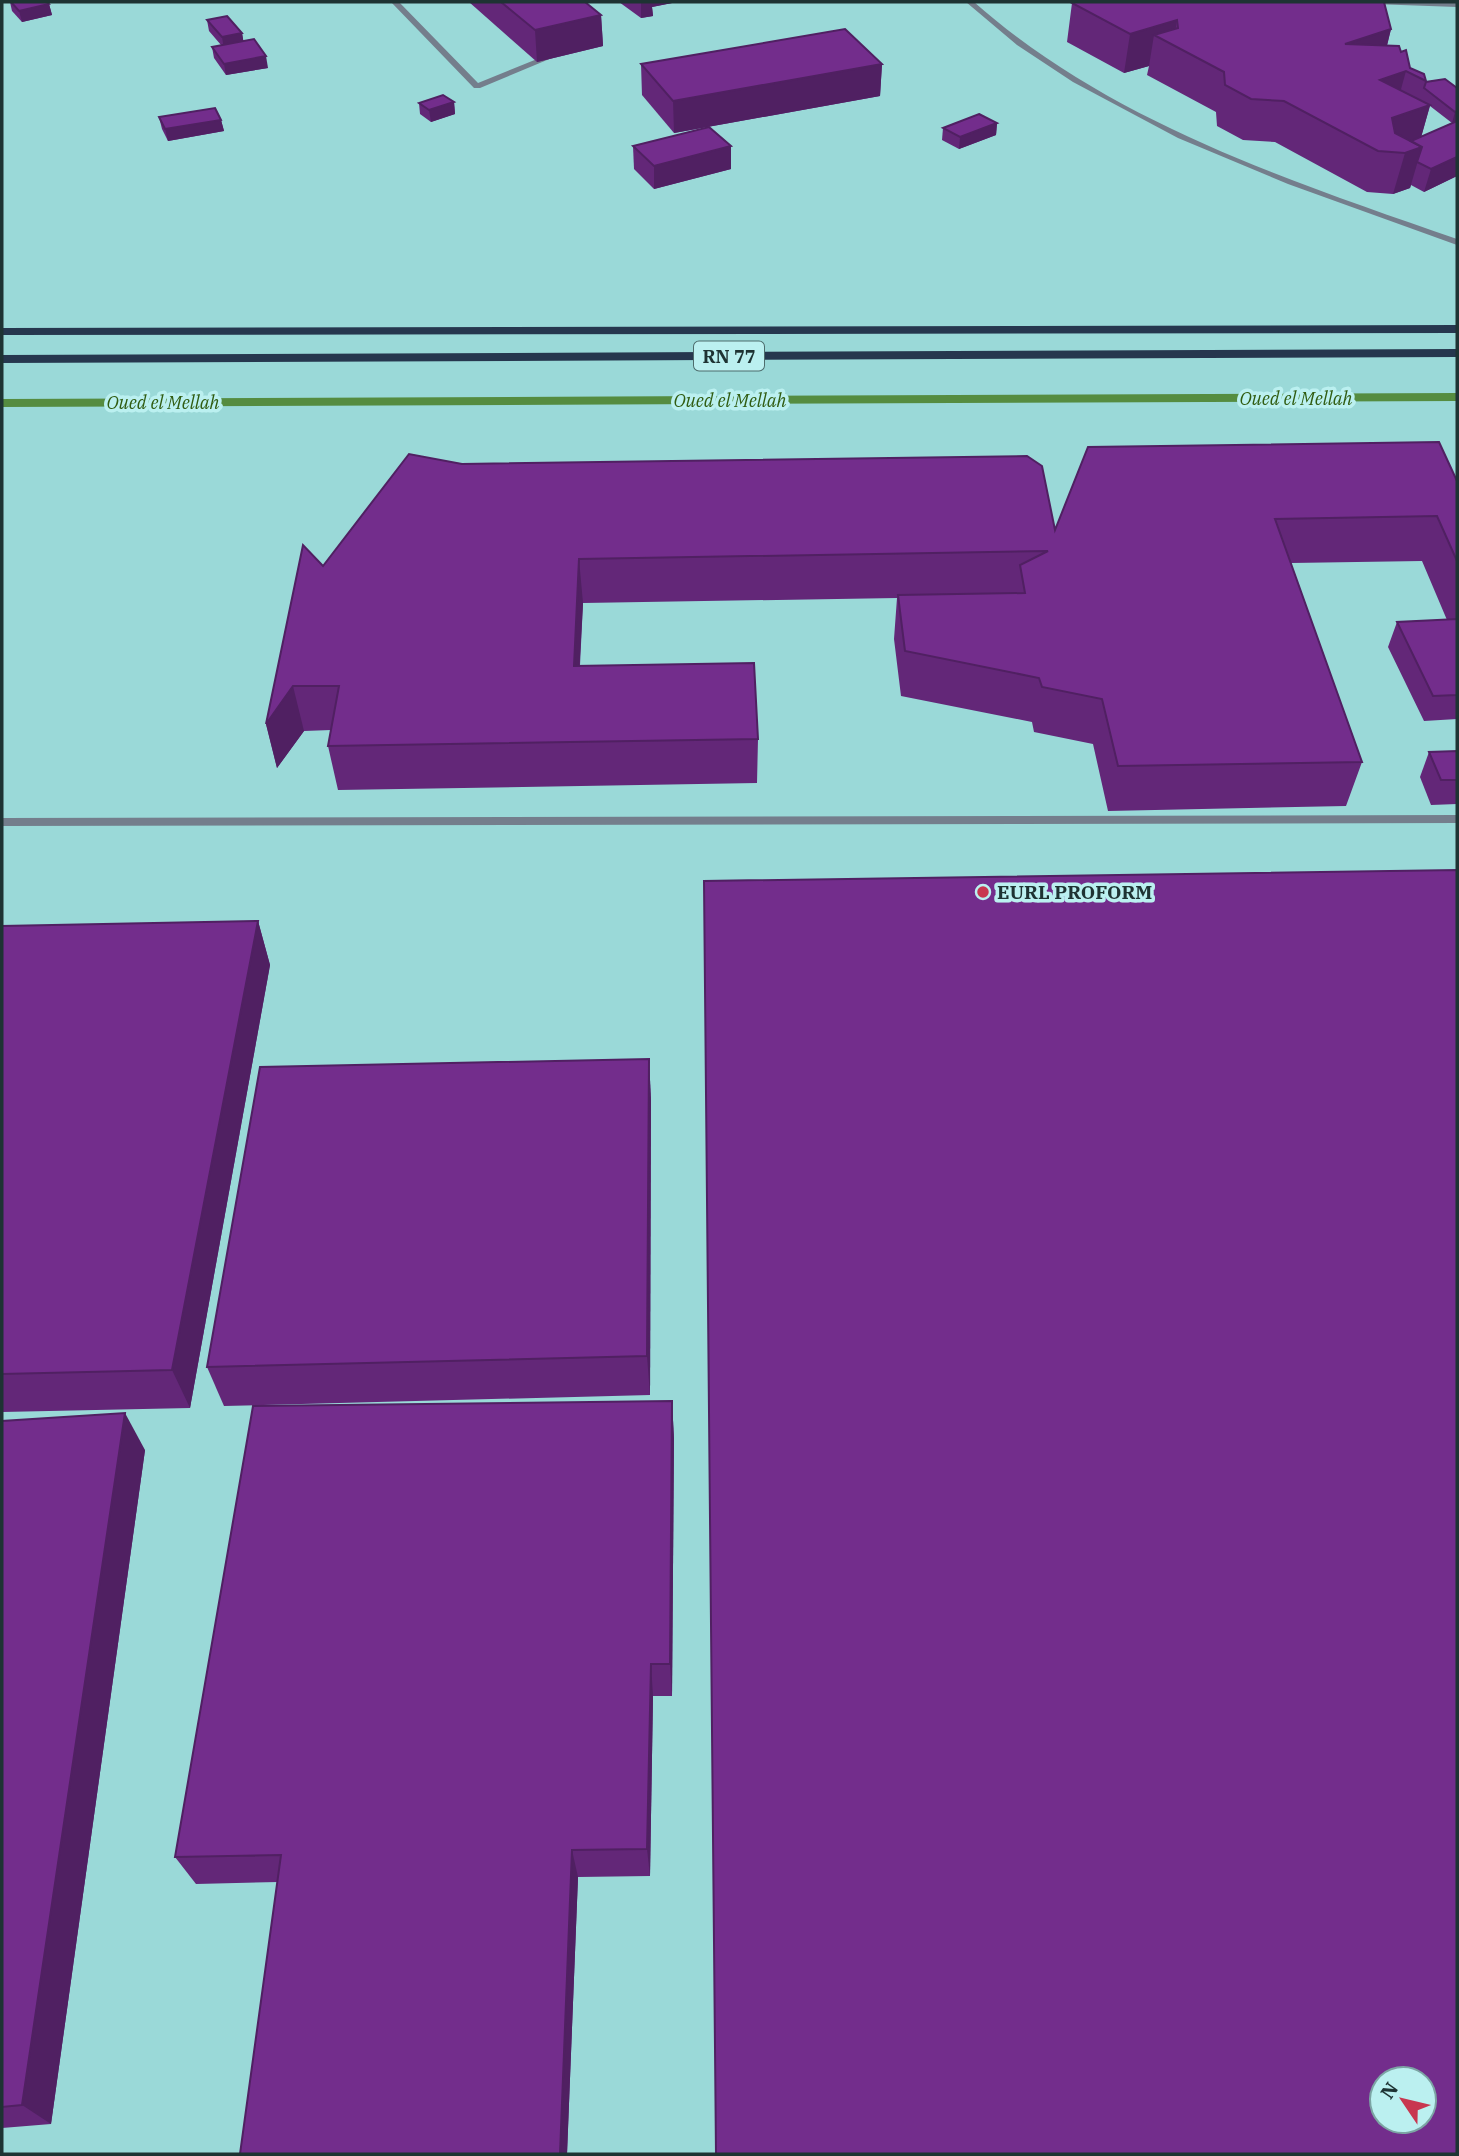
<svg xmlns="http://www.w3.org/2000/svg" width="1459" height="2156" viewBox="0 0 1459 2156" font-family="'IBM Plex Serif',serif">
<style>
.built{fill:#9ad9d8;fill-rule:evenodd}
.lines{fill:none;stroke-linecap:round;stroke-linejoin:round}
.stream{fill:#558c40;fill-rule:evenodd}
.lane{fill:#747e8c;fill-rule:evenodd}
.street{fill:#747e8c;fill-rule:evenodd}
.primary{fill:#26374e;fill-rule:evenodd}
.wall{fill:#632778;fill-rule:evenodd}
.shaded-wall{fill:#502062}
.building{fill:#732d8c;stroke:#502062;stroke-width:2;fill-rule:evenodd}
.poi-dot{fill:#c83750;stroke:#bbf0f0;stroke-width:2.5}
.labels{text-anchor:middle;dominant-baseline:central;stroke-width:7;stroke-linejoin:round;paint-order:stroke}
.shield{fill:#bbf0f0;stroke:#4d6c6c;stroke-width:2}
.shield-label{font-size:18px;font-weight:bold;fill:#1e3333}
.far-water-label{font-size:18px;font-style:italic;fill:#305c11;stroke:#bbf0f0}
.poi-label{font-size:19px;font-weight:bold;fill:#1e3333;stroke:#bbf0f0;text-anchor:start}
</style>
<rect width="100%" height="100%" fill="#aee3e2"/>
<path class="built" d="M2 2H1457V2154H2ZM1382 2079H1424V2121H1382Z"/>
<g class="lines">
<path class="stream" d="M1457 393V401L2 407V399Z"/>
<g class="lane">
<path d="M391 2H399L478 83 552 53 559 55 480 88H474Z"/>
<path d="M966 2H974C1110 122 1288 180 1457 239V245L1288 184 1178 138 1073 82 1017 45Z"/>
<path d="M1369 2 1457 3V7L1373 4Z"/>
</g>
<path class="street" d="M1457 815V823L2 826V818Z"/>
<g class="primary">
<path d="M1457 325V333L2 335V328Z"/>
<path d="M1457 349V357L2 363V355Z"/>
</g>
</g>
<g class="wall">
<path d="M10 2H47L49 4 52 15 22 22 12 11Z"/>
<path d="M469 2H585L601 15 603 46 537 62Z"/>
<path d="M619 2H677L652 7 653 16 641 18Z"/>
<path d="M1072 3 1391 29 1387 46 1401 52 1410 68 1426 82 1457 88V176L1424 192 1411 185 1410 188 1393 194 1367 192 1275 142 1243 140 1217 126 1216 112 1147 75 1149 66 1124 73 1067 42ZM1430 106 1452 123 1421 137Z"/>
<path d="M207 20 242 33 243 41 268 68 226 75 214 58 212 47 221 45 209 31Z"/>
<path d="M641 64H882L880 96 674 133 642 95Z"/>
<path d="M454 102 455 114 431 122 420 114 419 103Z"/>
<path d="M159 117 221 120 224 131 168 141 162 129Z"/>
<path d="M997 123 996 135 959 149 942 140 943 128Z"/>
<path d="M633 146H731V169L654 189 634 169Z"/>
<path d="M462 464 1055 530 1457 481V719L1424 721 1388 647 1397 622 1447 620 1422 561 1291 563 1362 762 1346 806 1108 811 1093 744 1034 732 1032 722 901 696 894 639 897 598 583 603 580 665 758 739 757 783 338 790 328 746 331 730 304 731 277 768 266 724 323 566Z"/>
<path d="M1457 751V804L1431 805 1420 777 1429 752Z"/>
<path d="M258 921 270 965 190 1408 2 1412V926Z"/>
<path d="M649 1059 651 1101 650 1395 224 1406 207 1367Z"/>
<path d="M672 1401 674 1439 672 1696H653L650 1876 578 1877 567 2154H240L278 1882 196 1884 175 1857Z"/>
<path d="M2 1421 145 1450 51 2124 2 2128Z"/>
</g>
<g class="shaded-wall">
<path d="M641 2H677L652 7 653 16 641 18Z"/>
<path d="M49 4 52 15 22 22 19 11Z"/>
<path d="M601 15 603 46 537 62 535 30Z"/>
<path d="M1177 20 1173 45 1154 35 1149 66 1124 73 1130 34Z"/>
<path d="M1391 29 1381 68 1345 44Z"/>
<path d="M242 33 244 44 224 49 222 37Z"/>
<path d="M266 56 268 68 226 75 224 64Z"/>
<path d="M882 64 880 96 674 133 673 101Z"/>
<path d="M1406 71 1395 111 1380 80Z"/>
<path d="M454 102 455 114 431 122 429 110Z"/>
<path d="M1430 105 1419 145 1391 151 1392 118Z"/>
<path d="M1457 111V122L1452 123 1455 112Z"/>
<path d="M221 120 224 131 168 141 165 129Z"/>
<path d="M997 123 996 135 959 149 960 137Z"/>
<path d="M731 146V169L654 189V166Z"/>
<path d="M1422 147 1410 188 1393 194 1405 153Z"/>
<path d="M1457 157V176L1424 192 1431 169Z"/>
<path d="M579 559 583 603 577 710 574 666Z"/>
<path d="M293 686 304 731 277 768 266 724Z"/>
<path d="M258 921 270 965 190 1408 172 1370Z"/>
<path d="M649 1059 651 1101 650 1395 647 1356Z"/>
<path d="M672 1401 674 1439 672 1696 670 1664Z"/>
<path d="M125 1413 145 1450 51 2124 22 2105Z"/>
<path d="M651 1664 653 1696 650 1876 647 1849Z"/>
<path d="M572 1850 578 1877 567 2154H560Z"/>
</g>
<g class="building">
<path d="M11 2H47L49 4 19 11Z"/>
<path d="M501 2H585L601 15 535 30Z"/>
<path d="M1075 2H1384L1391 29 1345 44 1399 46 1401 52 1406 50 1410 68 1424 74 1426 81 1406 71 1380 80 1430 105 1392 118 1395 133 1422 147 1405 153 1378 151 1284 101 1251 99 1225 85 1224 72 1154 35 1178 28 1177 20 1130 34 1072 3Z"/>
<path d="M227 16 242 33 222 37 207 20Z"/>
<path d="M845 29 882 64 673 101 641 64Z"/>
<path d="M254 39 266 56 224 64 212 47Z"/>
<path d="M1445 79 1457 88V111L1455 112 1424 88 1426 82Z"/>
<path d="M443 95 454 102 429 110 419 103Z"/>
<path d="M215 108 221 120 165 129 159 117Z"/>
<path d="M979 114 997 123 960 137 943 128Z"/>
<path d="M1457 121V157L1431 169 1417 162 1422 147 1411 141Z"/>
<path d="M709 127 731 146 654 166 633 146Z"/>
<path d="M1439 442 1457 481V561L1437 516 1275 519 1362 762 1118 766 1102 699 1042 687 1039 678 905 651 898 595 1025 593 1020 565 1048 551 579 559 574 666 754 663 758 739 328 746 339 686H293L266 724 303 545 323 566 409 454 462 464 1027 456 1042 466 1055 530 1088 447Z"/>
<path d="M1457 619V695L1433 696 1397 622Z"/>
<path d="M1457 751V780H1441L1429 752Z"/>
<path d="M1457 870V2154H716L704 881ZM1382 2079H1424V2121H1382Z"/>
<path d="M258 921 172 1370 2 1374V926Z"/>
<path d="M649 1059 647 1356 207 1367 260 1067Z"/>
<path d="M672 1401 670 1664H651L647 1849 572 1850 560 2154H240L281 1855 175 1857 253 1406Z"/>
<path d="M125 1413 22 2105 2 2107V1421Z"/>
</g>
<circle class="poi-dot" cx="983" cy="892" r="7"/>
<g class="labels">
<rect class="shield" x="694" y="341.5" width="70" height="29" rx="5"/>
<g class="shield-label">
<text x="729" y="356">RN 77</text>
</g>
<g class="far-water-label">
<text x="1296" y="398">Oued el Mellah</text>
<text x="730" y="400">Oued el Mellah</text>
<text x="163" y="402">Oued el Mellah</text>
</g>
<g class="poi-label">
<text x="997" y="892">EURL PROFORM</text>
</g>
</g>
<rect width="1459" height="2156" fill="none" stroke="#1e3333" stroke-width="7"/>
<g transform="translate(1403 2100) rotate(305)"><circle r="33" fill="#bbf0f0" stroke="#7ca4a4" stroke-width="2"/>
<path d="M0-5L12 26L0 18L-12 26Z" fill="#c83750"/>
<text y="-10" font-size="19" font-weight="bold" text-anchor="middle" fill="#1e3333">N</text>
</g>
</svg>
